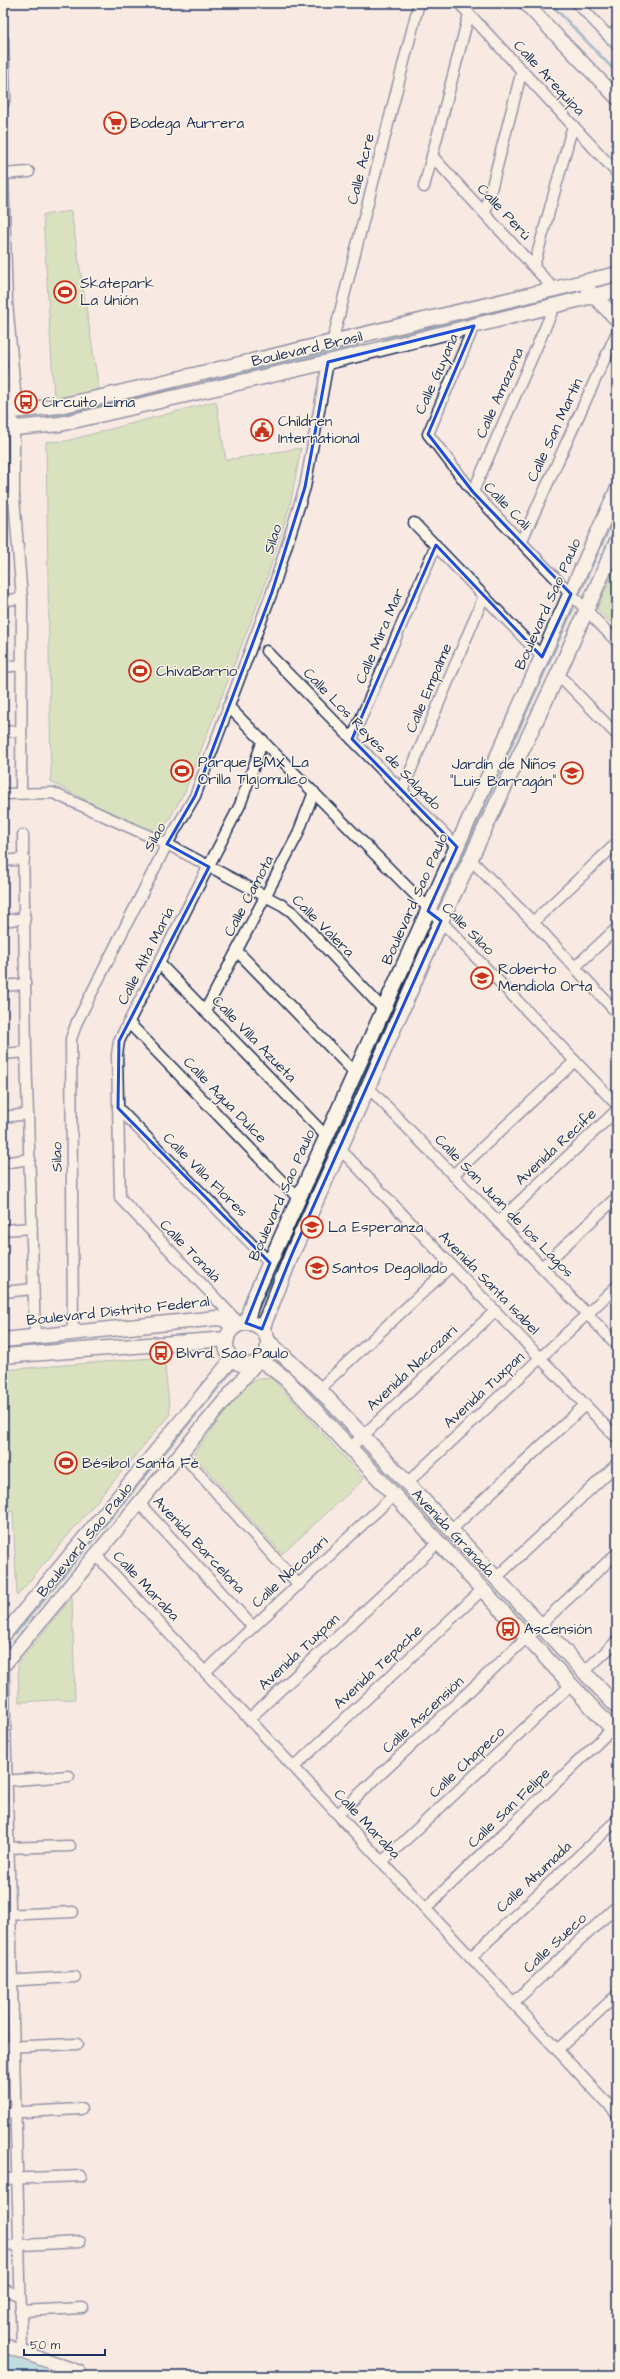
<svg xmlns="http://www.w3.org/2000/svg" width="620" height="2379" viewBox="0 0 620 2379" font-family="'Architects Daughter',sans-serif">
<style>
.green{fill:#b3d893;stroke:#678478}
.lines{fill:none;stroke-linecap:round;stroke-linejoin:round}
.stream{stroke:#568da8;stroke-width:3}
.river{stroke:#7dccd9;stroke-width:19}
.minor-casing{stroke:#1b2f5e;stroke-width:13}
.tertiary-casing{stroke:#1b2f5e;stroke-width:16}
.secondary-casing{stroke:#1b2f5e;stroke-width:17}
.minor{stroke:#fcf5e5;stroke-width:10}
.tertiary{stroke:#fcf5e5;stroke-width:13}
.secondary{stroke:#fcf5e5;stroke-width:14}
.marked{fill:none;stroke:#1d4ed8;stroke-width:3;stroke-linejoin:round}
.labels{text-anchor:middle;dominant-baseline:central;stroke-width:3;stroke-linejoin:round;paint-order:stroke}
.street-label{font-size:15px;fill:#1b2f5e;stroke:#fcf5e5}
.poi-label{font-size:15px;fill:#1b2f5e;stroke:#fcf5e5;text-anchor:start}
</style>
<rect width="100%" height="100%" fill="#f8e9e3"/>
<filter id="ink" filterUnits="userSpaceOnUse"><feTurbulence type="fractalNoise" baseFrequency=".025" numOctaves="2"/><feDisplacementMap in="SourceGraphic" scale="8" xChannelSelector="R" yChannelSelector="G"/><feConvolveMatrix kernelMatrix="1 2 1 2 8 2 1 2 1" color-interpolation-filters="sRGB"/></filter>
<g filter="url(#ink)">
<g class="green">
<path d="M71 211 99 390 54 399 43 215Z"/>
<path d="M216 401 226 460 301 448 290 505 263 590 185 791 161 834 99 807 51 782 46 442 66 441Z"/>
<path d="M617 564V615L610 622 597 609Z"/>
<path d="M164 1357 170 1414 17 1596 13 1511 3 1513V1370Z"/>
<path d="M272 1378 364 1479 282 1554 193 1454 247 1384 259 1379Z"/>
<path d="M72 1597 75 1699 19 1702 18 1663Z"/>
</g>
<g class="lines">
<g class="stream">
<path d="M550 3 617 73"/>
<path d="M384 338 580 290"/>
<path d="M207 381 357 345"/>
<path d="M47 417 58 416 176 388"/>
<path d="M580 592 617 511"/>
<path d="M437 910 573 609"/>
<path d="M256 1313 431 924"/>
<path d="M16 1633 235 1367"/>
</g>
<path class="river" d="M3 2364 38 2376"/>
<g class="minor-casing">
<g id="minor">
<path d="M459 3 617 173"/>
<path d="M577 3 617 45"/>
<path d="M609 37 617 30"/>
<path d="M3 39 5 98 3 104"/>
<path d="M432 156 553 288"/>
<path d="M3 174 7 302 16 402 11 411"/>
<path d="M3 174 29 172"/>
<path d="M424 187 469 14"/>
<path d="M485 213 522 70"/>
<path d="M534 266 573 125"/>
<path d="M474 326 428 434 473 492 617 642"/>
<path d="M332 343 419 3"/>
<path d="M3 370 6 401 11 411 14 428V497L22 599 21 792"/>
<path d="M473 492 555 305"/>
<path d="M3 498 14 497"/>
<path d="M414 523 542 657"/>
<path d="M521 542 617 332"/>
<path d="M3 600 22 599"/>
<path d="M266 651 457 847"/>
<path d="M3 667 21 665"/>
<path d="M558 674 617 735"/>
<path d="M228 706 441 921 617 1105"/>
<path d="M3 732 19 731"/>
<path d="M352 739 436 545"/>
<path d="M402 791 484 596"/>
<path d="M3 794 53 793 167 844 282 905 292 912 384 1010"/>
<path d="M23 835 26 1052 35 1336"/>
<path d="M470 859 533 922 617 1013"/>
<path d="M3 861 24 859"/>
<path d="M3 921 25 918"/>
<path d="M533 922 617 843"/>
<path d="M237 951 355 1073"/>
<path d="M159 963 327 1137"/>
<path d="M575 967 617 928"/>
<path d="M3 986 25 984"/>
<path d="M205 1011 297 836 314 792"/>
<path d="M129 1023 299 1199"/>
<path d="M3 1054 26 1052"/>
<path d="M368 1087 617 1345"/>
<path d="M118 1108 270 1263"/>
<path d="M3 1117 28 1114"/>
<path d="M340 1149 617 1438"/>
<path d="M3 1163 30 1159"/>
<path d="M453 1175 575 1061"/>
<path d="M498 1222 617 1110"/>
<path d="M3 1230 32 1228"/>
<path d="M542 1267 617 1197"/>
<path d="M3 1292 33 1289"/>
<path d="M240 1324 120 1198 117 1055 119 1041 240 805 263 740"/>
<path d="M73 1332 71 1039 77 1022 167 844 195 796 272 592 305 487 328 362"/>
<path d="M319 1389 451 1266"/>
<path d="M350 1448 495 1311"/>
<path d="M180 1452 299 1585"/>
<path d="M407 1483 617 1286"/>
<path d="M138 1502 253 1627"/>
<path d="M451 1530 585 1405"/>
<path d="M95 1554 617 2114"/>
<path d="M496 1578 617 1464"/>
<path d="M3 1646 22 2352"/>
<path d="M205 1672 394 1495"/>
<path d="M584 1672 617 1641"/>
<path d="M249 1719 439 1542"/>
<path d="M294 1767 483 1589"/>
<path d="M3 1781 69 1776"/>
<path d="M338 1814 617 1553"/>
<path d="M3 1848 70 1846"/>
<path d="M382 1862 572 1684"/>
<path d="M426 1908 612 1729"/>
<path d="M3 1915 73 1912"/>
<path d="M471 1957 617 1820"/>
<path d="M3 1981 75 1977"/>
<path d="M513 2003 617 1906"/>
<path d="M3 2047 77 2044"/>
<path d="M557 2050 617 1995"/>
<path d="M3 2113 81 2109"/>
<path d="M3 2179 81 2176"/>
<path d="M3 2246 80 2242"/>
<path d="M3 2289 20 2296"/>
<path d="M20 2311 83 2308"/>
</g>
</g>
<g class="tertiary-casing">
<g id="tertiary">
<path d="M525 3 617 98"/>
<path d="M3 1636 232 1359"/>
<path d="M3 1666 256 1363"/>
<path d="M3 2345 79 2372"/>
</g>
</g>
<g class="secondary-casing">
<g id="secondary">
<path d="M589 291 617 319"/>
<path d="M3 412 59 406 106 396 617 274"/>
<path d="M3 429 60 424 328 362 617 290"/>
<path d="M246 1323 253 1300 617 490"/>
<circle cx="247" cy="1344" r="21"/>
<path d="M262 1329 292 1254 368 1087 441 921 558 674 617 541"/>
<path d="M3 1340 217 1318 226 1320 233 1328"/>
<path d="M268 1341 319 1389 617 1707"/>
<path d="M3 1356 227 1339"/>
<path d="M261 1360 286 1379 617 1734"/>
</g>
</g>
<use href="#minor" class="minor"/>
<use href="#tertiary" class="tertiary"/>
<use href="#secondary" class="secondary"/>
</g>
</g>
<path d="M0 0H620V2379H0ZM474 326 428 434 473 492 571 594 542 657 436 545 352 739 457 847 428 911 441 921 292 1254 262 1329 246 1323 270 1263 118 1108 119 1041 209 867 167 844 195 796 272 592 305 487 328 362Z" fill="#f8e9e3" fill-opacity=".55" fill-rule="evenodd"/>
<path class="marked" d="M474 326 428 434 473 492 571 594 542 657 436 545 352 739 457 847 428 911 441 921 292 1254 262 1329 246 1323 270 1263 118 1108 119 1041 209 867 167 844 195 796 272 592 305 487 328 362Z"/>
<defs>
<g id="supermarket-ring" transform="scale(1.15)"><circle r="9.5" fill="#fcf5e5" stroke="#c8321e" stroke-width="1.5"/><path d="M-6-5.5h2.5l.6 2H6L4.5 2H-2.5L-4.4-4H-6ZM-1.5 3.2a1.3 1.3 0 1 0 .1 0ZM3 3.2a1.3 1.3 0 1 0 .1 0Z" fill="#c8321e"/></g>
<g id="stadium-ring" transform="scale(1.15)"><circle r="9.5" fill="#fcf5e5" stroke="#c8321e" stroke-width="1.5"/><path d="M0-5a6.5 5 0 1 0 0 10a6.5 5 0 1 0 0-10ZM-3.5-1.8h7v3.6h-7Z" fill="#c8321e"/></g>
<g id="bus-ring" transform="scale(1.15)"><circle r="9.5" fill="#fcf5e5" stroke="#c8321e" stroke-width="1.5"/><path d="M-5-6H5V4H4V6H2V4H-2V6H-4V4H-5ZM-3.5-4V0h7V-4ZM-3.5 1.2v1.5H-2V1.2ZM2 1.2v1.5H3.5V1.2Z" fill="#c8321e"/></g>
<g id="civic-ring" transform="scale(1.15)"><circle r="9.5" fill="#fcf5e5" stroke="#c8321e" stroke-width="1.5"/><path d="M-.6-6.5H3V-4.5H.6V-3L4-1V1h2V6H-6V1h2V-1L-.6-3ZM-1.2 2.5V6h2.4V2.5Z" fill="#c8321e"/></g>
<g id="school-ring" transform="scale(1.15)"><circle r="9.5" fill="#fcf5e5" stroke="#c8321e" stroke-width="1.5"/><path d="M0-5L7-2L0 1L-7-2ZM-4 1L0 2.5L4 1V4Q0 6-4 4Z" fill="#c8321e"/></g>
</defs>
<g fill-rule="evenodd">
<use href="#supermarket-ring" x="115" y="123"/>
<use href="#stadium-ring" x="65" y="292"/>
<use href="#bus-ring" x="26" y="402"/>
<use href="#civic-ring" x="262" y="430"/>
<use href="#stadium-ring" x="140" y="671"/>
<use href="#stadium-ring" x="182" y="771"/>
<use href="#school-ring" x="572" y="773"/>
<use href="#school-ring" x="482" y="978"/>
<use href="#school-ring" x="312" y="1227"/>
<use href="#school-ring" x="317" y="1268"/>
<use href="#bus-ring" x="161" y="1353"/>
<use href="#stadium-ring" x="66" y="1463"/>
<use href="#bus-ring" x="508" y="1629"/>
</g>
<g class="labels">
<g class="street-label">
<text transform="translate(549 78) rotate(47)">Calle Arequipa</text>
<text transform="translate(361 169) rotate(-76)">Calle Acre</text>
<text transform="translate(504 212) rotate(47)">Calle Perú</text>
<text transform="translate(307 349) rotate(-13)">Boulevard Brasil</text>
<text transform="translate(437 374) rotate(-66)">Calle Guyana</text>
<text transform="translate(500 393) rotate(-66)">Calle Amazona</text>
<text transform="translate(555 430) rotate(-65)">Calle San Martín</text>
<text transform="translate(507 506) rotate(46)">Calle Cali</text>
<text transform="translate(273 539) rotate(-72)">Silao</text>
<text transform="translate(548 604) rotate(-66)">Boulevard Sao Paulo</text>
<text transform="translate(380 636) rotate(-67)">Calle Mira Mar</text>
<text transform="translate(429 688) rotate(-67)">Calle Empalme</text>
<text transform="translate(372 739) rotate(46)">Calle Los Reyes de Salgado</text>
<text transform="translate(155 837) rotate(-62)">Silao</text>
<text transform="translate(249 896) rotate(-62)">Calle Camota</text>
<text transform="translate(415 899) rotate(-66)">Boulevard Sao Paulo</text>
<text transform="translate(323 926) rotate(45)">Calle Valera</text>
<text transform="translate(468 929) rotate(45)">Calle Silao</text>
<text transform="translate(146 956) rotate(-63)">Calle Alta María</text>
<text transform="translate(254 1039) rotate(46)">Calle Villa Azueta</text>
<text transform="translate(225 1100) rotate(46)">Calle Agua Dulce</text>
<text transform="translate(556 1147) rotate(-43)">Avenida Recife</text>
<text transform="translate(57 1157) rotate(-91)">Silao</text>
<text transform="translate(205 1175) rotate(45)">Calle Villa Flores</text>
<text transform="translate(282 1195) rotate(-66)">Boulevard Sao Paulo</text>
<text transform="translate(504 1206) rotate(46)">Calle San Juan de los Lagos</text>
<text transform="translate(190 1251) rotate(46)">Calle Tonalá</text>
<text transform="translate(489 1283) rotate(46)">Avenida Santa Isabel</text>
<text transform="translate(118 1311) rotate(-6)">Boulevard Distrito Federal</text>
<text transform="translate(412 1368) rotate(-43)">Avenida Nacozari</text>
<text transform="translate(484 1390) rotate(-43)">Avenida Tuxpan</text>
<text transform="translate(453 1533) rotate(47)">Avenida Granada</text>
<text transform="translate(85 1540) rotate(-51)">Boulevard Sao Paulo</text>
<text transform="translate(199 1545) rotate(47)">Avenida Barcelona</text>
<text transform="translate(290 1572) rotate(-43)">Calle Nacozari</text>
<text transform="translate(146 1586) rotate(47)">Calle Maraba</text>
<text transform="translate(299 1652) rotate(-43)">Avenida Tuxpan</text>
<text transform="translate(378 1667) rotate(-43)">Avenida Tepache</text>
<text transform="translate(423 1715) rotate(-43)">Calle Ascensión</text>
<text transform="translate(467 1762) rotate(-43)">Calle Chapeco</text>
<text transform="translate(509 1808) rotate(-44)">Calle San Felipe</text>
<text transform="translate(367 1824) rotate(47)">Calle Maraba</text>
<text transform="translate(534 1877) rotate(-43)">Calle Ahumada</text>
<text transform="translate(555 1943) rotate(-43)">Calle Sueco</text>
</g>
<g class="poi-label">
<text x="130" y="123">Bodega Aurrera</text>
<text x="80" y="283">Skatepark<tspan x="80" dy="17">La Unión</tspan></text>
<text x="42" y="402">Circuito Lima</text>
<text x="278" y="421">Children<tspan x="278" dy="17">International</tspan></text>
<text x="156" y="671">ChivaBarrio</text>
<text x="198" y="762">Parque BMX La<tspan x="198" dy="17">Orilla Tlajomulco</tspan></text>
<text x="556" y="764" text-anchor="end">Jardín de Niños<tspan x="556" dy="17">"Luis Barragán"</tspan></text>
<text x="498" y="969">Roberto<tspan x="498" dy="17">Mendiola Orta</tspan></text>
<text x="328" y="1227">La Esperanza</text>
<text x="332" y="1268">Santos Degollado</text>
<text x="176" y="1353">Blvrd. Sao Paulo</text>
<text x="82" y="1463">Bésibol Santa Fé</text>
<text x="524" y="1629">Ascensión</text>
</g>
</g>
<rect width="620" height="2379" fill="none" stroke="#fcf5e5" stroke-width="16"/>
<rect x="8" y="8" width="604" height="2363" fill="none" stroke="#1b2f5e" stroke-width="1.5" filter="url(#ink)"/>
<path d="M24 2349v6h81v-6" fill="none" stroke="#1b2f5e" stroke-width="2"/>
<text x="30" y="2349" font-size="12" fill="#1b2f5e" stroke="#fcf5e5" stroke-width="3" paint-order="stroke">50 m</text>
</svg>
